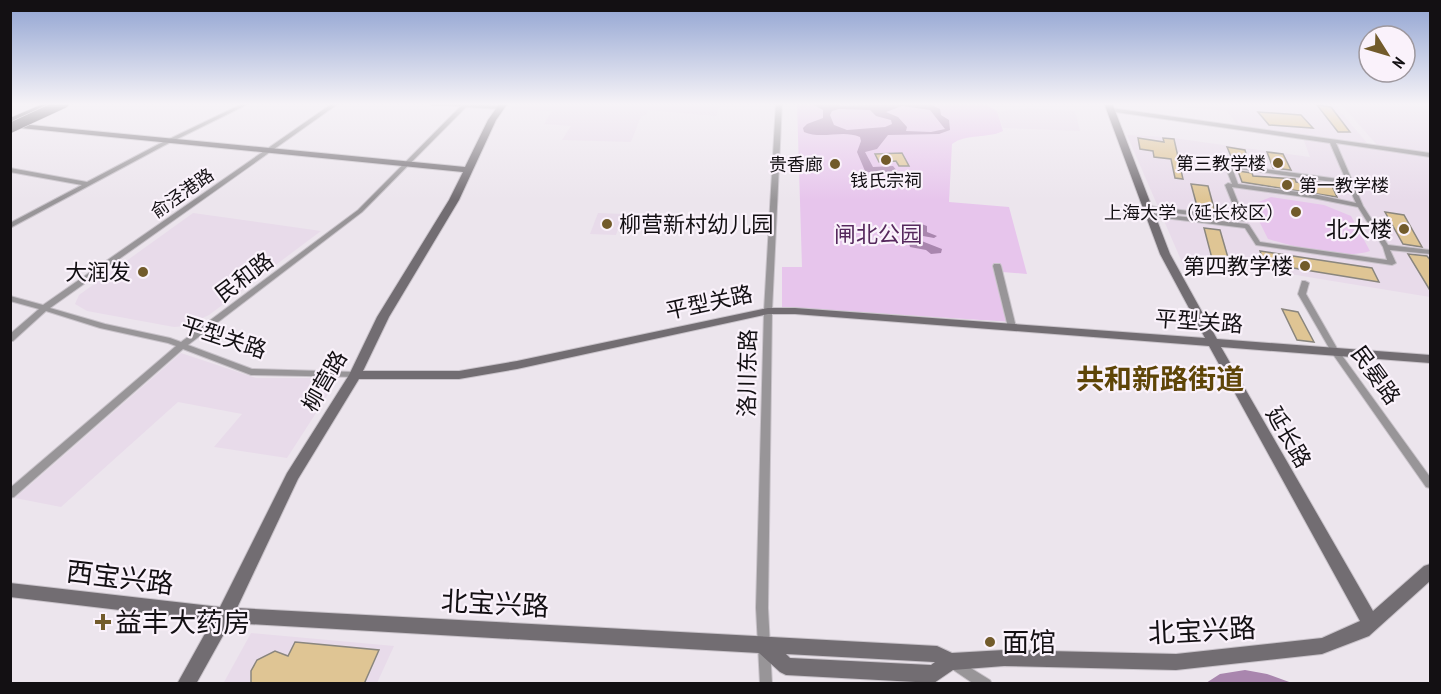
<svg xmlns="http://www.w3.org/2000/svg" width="1441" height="694" viewBox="0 0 1441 694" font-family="'PT Sans Narrow','Noto Sans SC',sans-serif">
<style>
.built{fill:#e8dbea}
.green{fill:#e7c5ec}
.water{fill:#a986ae;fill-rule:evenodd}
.building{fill:#dfc594;stroke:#8a867e;stroke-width:1.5}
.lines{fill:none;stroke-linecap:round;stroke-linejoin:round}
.street-casing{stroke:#c9c3ca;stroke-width:2}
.secondary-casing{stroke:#c9c3ca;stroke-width:2}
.primary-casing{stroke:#c9c3ca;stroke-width:1}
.street{fill:#989598;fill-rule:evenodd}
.secondary{fill:#726d72;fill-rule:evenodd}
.primary{fill:#575258;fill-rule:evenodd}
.highway-bridge-casing{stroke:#c9c3ca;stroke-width:11;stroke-linecap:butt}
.highway-bridge{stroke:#403b41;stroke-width:10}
.poi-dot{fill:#725b2b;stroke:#faf2fb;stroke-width:2}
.labels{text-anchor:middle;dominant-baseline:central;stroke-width:4.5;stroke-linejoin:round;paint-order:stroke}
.far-poi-label{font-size:18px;fill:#131013;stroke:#faf2fb;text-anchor:end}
.far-street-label{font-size:18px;fill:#131013;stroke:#faf2fb}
.poi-label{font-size:22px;fill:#131013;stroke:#faf2fb;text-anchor:end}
.park-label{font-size:22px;fill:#56295d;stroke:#faf2fb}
.street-label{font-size:22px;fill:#131013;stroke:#faf2fb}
.near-street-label{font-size:27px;fill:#131013;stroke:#faf2fb}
.near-poi-label{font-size:27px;fill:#131013;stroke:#faf2fb;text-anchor:start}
.district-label{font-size:28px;font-weight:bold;fill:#5e4507;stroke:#faf2fb}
</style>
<rect width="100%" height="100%" fill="#ece5ed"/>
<g class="built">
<path d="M516 103H721L716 116 648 110 646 115 641 116 631 142 562 140 571 126 544 124 552 111 511 109Z"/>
<path d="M1179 103H1333L1368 144 1238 126 1227 111 1181 107Z"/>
<path d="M1340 103H1416L1430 113V153L1378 146Z"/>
<path d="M1027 108 1075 111 1080 131 1003 128 997 112Z"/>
<path d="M1127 135 1166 137 1310 157 1303 138 1430 157V297L1265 270 1184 267Z"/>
<path d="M193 213 321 231 209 315 185 326 174 327 87 311 75 304 79 295Z"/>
<path d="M598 213 623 214 616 235 590 234Z"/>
<path d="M181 353 256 378H326L333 380 334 385 287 458 214 447 242 414 178 402 61 507 15 498Z"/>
<path d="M251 633 394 646 377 683 223 684Z"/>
</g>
<g class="green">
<path d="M797 103H983L997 111 1003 131C987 139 967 133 952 144L949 202 1009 207 1027 274 1002 272 1012 322 782 307V267H802Z"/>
<path d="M1271 197 1324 205 1351 216 1370 251C1344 260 1294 247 1268 239L1251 205Z"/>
</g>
<g class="water">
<path d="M810 103H835L841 106 928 103 940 109 941 115 949 120 950 130 939 134 888 135 877 149 865 152 873 167 893 166 898 172 875 174 865 171 857 152 861 141 860 137C842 129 823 140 804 132L803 128 807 124 823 118V110ZM902 106 930 110 945 129 931 132 906 131 907 127 898 117 886 112ZM839 109 870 110 876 116 891 120 892 124 885 127 847 130 834 125 830 115 832 111Z"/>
<path d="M913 221 927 226V232L937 236 934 238 923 236 919 240 942 249 941 253 931 254 926 250 910 247 905 228Z"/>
<path d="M1245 670 1267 674 1292 683H1206L1220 674Z"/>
</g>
<g class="building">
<path d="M1317 105 1331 107 1350 132H1338Z"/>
<path d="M1258 112 1301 115 1313 128 1269 125Z"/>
<path d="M1138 138 1164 142 1163 138 1174 139 1183 179 1175 178 1171 159 1154 157 1153 151 1140 149Z"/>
<path d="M1227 147 1245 150 1249 165 1234 163Z"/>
<path d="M1267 152 1283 154 1291 170 1273 168Z"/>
<path d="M902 153 909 166H899L896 161 879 162 875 154Z"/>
<path d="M1238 171 1252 173 1253 176 1295 179 1296 182 1318 185 1317 182 1331 184 1337 197 1242 182Z"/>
<path d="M1191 184 1208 186 1215 212 1198 210Z"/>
<path d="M1385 212 1404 215 1422 247 1403 244Z"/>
<path d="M1204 228 1220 230 1231 268 1214 266Z"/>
<path d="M1260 251 1372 268 1379 282 1287 267 1289 271 1266 268Z"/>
<path d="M1408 254 1427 256 1431 261V292Z"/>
<path d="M1282 309 1298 312 1314 342 1297 340Z"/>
<path d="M295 642 379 650 364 684H251V671L257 660 275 651 288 656Z"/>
</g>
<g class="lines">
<g class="street-casing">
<g id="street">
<path d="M244 103H250L163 146 10 228V223L82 185 10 172V168L87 182 159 144Z"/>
<path d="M333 103H339L50 308 105 324 170 338 181 342 358 210 461 106 432 105 430 103H454L503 106 504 107 501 109 466 107 362 212 188 345 252 369 355 372 358 373 359 375 358 377 251 375 183 349 14 497 10 498V488L176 346 168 343 100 328 46 311 13 341H10V334L39 309 10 301V296L43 305Z"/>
<path d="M776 103H782L772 311 768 608 772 684H760L756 608 764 311Z"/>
<path d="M1111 108 1430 153V157L1336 143 1363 206 1388 245 1430 250V254L1390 250 1396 263 1392 265 1256 245 1245 228 1148 216V214L1150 213 1247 224 1249 225 1260 242 1387 260 1383 247 1358 207 1313 198 1232 187 1245 220 1244 221 1148 210 1145 208 1148 206 1238 217 1225 185 1228 183 1232 184 1225 166 1228 164 1346 180 1330 143 1109 111V109ZM1232 168 1347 184 1356 203 1313 194 1238 184Z"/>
<path d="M994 264H1000L1001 266 1016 327 1015 329H1012L1008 327 993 266Z"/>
<path d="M1302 281H1305L1309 283 1306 294 1338 350 1430 477V488L1426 487 1332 353 1298 294Z"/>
<path d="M953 657 990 680 992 684H974L949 667 947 663 949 659Z"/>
</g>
</g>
<g class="secondary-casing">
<path id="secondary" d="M500 103H508L496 120 459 200 389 317 363 371H459L517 361 768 308H795L1205 338 1160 254 1104 103H1112L1170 254 1217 339 1430 355V363L1221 347 1373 611 1424 566 1430 564V581L1369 636 1322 654 1176 670 1004 666 953 670 934 683 786 675 780 672 759 653 230 623 196 684H177L212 621 10 597V583L220 607 287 473 349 375 377 317 449 200 463 172 11 127 10 123 465 167 488 120ZM768 314H795L1209 346 1360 621 1322 638 1176 654 1004 650 952 653 937 646 237 608 298 479 359 379H459L517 369ZM786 654 934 662H935L931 665 790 658Z"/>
</g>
<g class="primary-casing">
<path id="primary" d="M45 103H55L10 124V118Z"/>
</g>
<use href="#street" class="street"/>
<use href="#secondary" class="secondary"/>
<use href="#primary" class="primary"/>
<g class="highway-bridge-casing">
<path id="highway-bridge" d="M10 128 64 103"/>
</g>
<use href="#highway-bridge" class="highway-bridge"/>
</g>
<linearGradient id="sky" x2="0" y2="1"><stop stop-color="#8fa2d1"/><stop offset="0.52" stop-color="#f6f3f7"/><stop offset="1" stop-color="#f6f3f7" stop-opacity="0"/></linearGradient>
<rect width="1441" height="200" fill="url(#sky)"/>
<g class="poi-dot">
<circle cx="886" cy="160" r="6"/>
<circle cx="1278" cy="163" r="6"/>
<circle cx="835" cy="164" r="6"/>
<circle cx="1287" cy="185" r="6"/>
<circle cx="1296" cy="212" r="6"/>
<circle cx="607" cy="224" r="6"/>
<circle cx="1404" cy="229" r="6"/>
<circle cx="1305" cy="266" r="6"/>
<circle cx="143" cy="272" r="6"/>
<path d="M100 613h6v6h6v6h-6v6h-6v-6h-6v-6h6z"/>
<circle cx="990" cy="642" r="6"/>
</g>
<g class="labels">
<g class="far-poi-label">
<text x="1266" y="163">第三教学楼</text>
<text x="823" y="164">贵香廊</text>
<text x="886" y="180" text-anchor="middle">钱氏宗祠</text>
<text x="1299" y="185" text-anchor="start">第一教学楼</text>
<text x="1284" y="212">上海大学（延长校区）</text>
</g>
<g class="far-street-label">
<text transform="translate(182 193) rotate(-35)">俞泾港路</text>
</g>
<g class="poi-label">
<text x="619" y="224" text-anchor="start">柳营新村幼儿园</text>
<text x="1392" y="229">北大楼</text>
<text x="1293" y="266">第四教学楼</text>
<text x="131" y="272">大润发</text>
</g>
<g class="park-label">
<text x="878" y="234">闸北公园</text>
</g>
<g class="street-label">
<text transform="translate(244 277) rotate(-37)">民和路</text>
<text transform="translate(709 302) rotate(-12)">平型关路</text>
<text transform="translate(1199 321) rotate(4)">平型关路</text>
<text transform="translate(224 337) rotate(18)">平型关路</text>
<text transform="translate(747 373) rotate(-89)">洛川东路</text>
<text transform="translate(1376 375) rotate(54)">民晏路</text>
<text transform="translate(324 381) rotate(-60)">柳营路</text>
<text transform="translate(1289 437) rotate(60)">延长路</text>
</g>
<g class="near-street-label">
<text transform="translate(120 577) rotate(7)">西宝兴路</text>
<text transform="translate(495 603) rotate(3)">北宝兴路</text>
<text transform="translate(1202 630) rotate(-3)">北宝兴路</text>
</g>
<g class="near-poi-label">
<text x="115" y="622">益丰大药房</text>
<text x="1002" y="642">面馆</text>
</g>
<g class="district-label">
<text x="1160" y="378">共和新路街道</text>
</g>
</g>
<rect width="1441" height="694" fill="none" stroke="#131013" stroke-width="24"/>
<g transform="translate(1387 54) rotate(127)"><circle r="28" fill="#faf2fb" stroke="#9e989e" stroke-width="1.5"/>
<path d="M0-4.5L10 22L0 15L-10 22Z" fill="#725b2b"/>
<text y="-9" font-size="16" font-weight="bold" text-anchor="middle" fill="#131013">N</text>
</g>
</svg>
